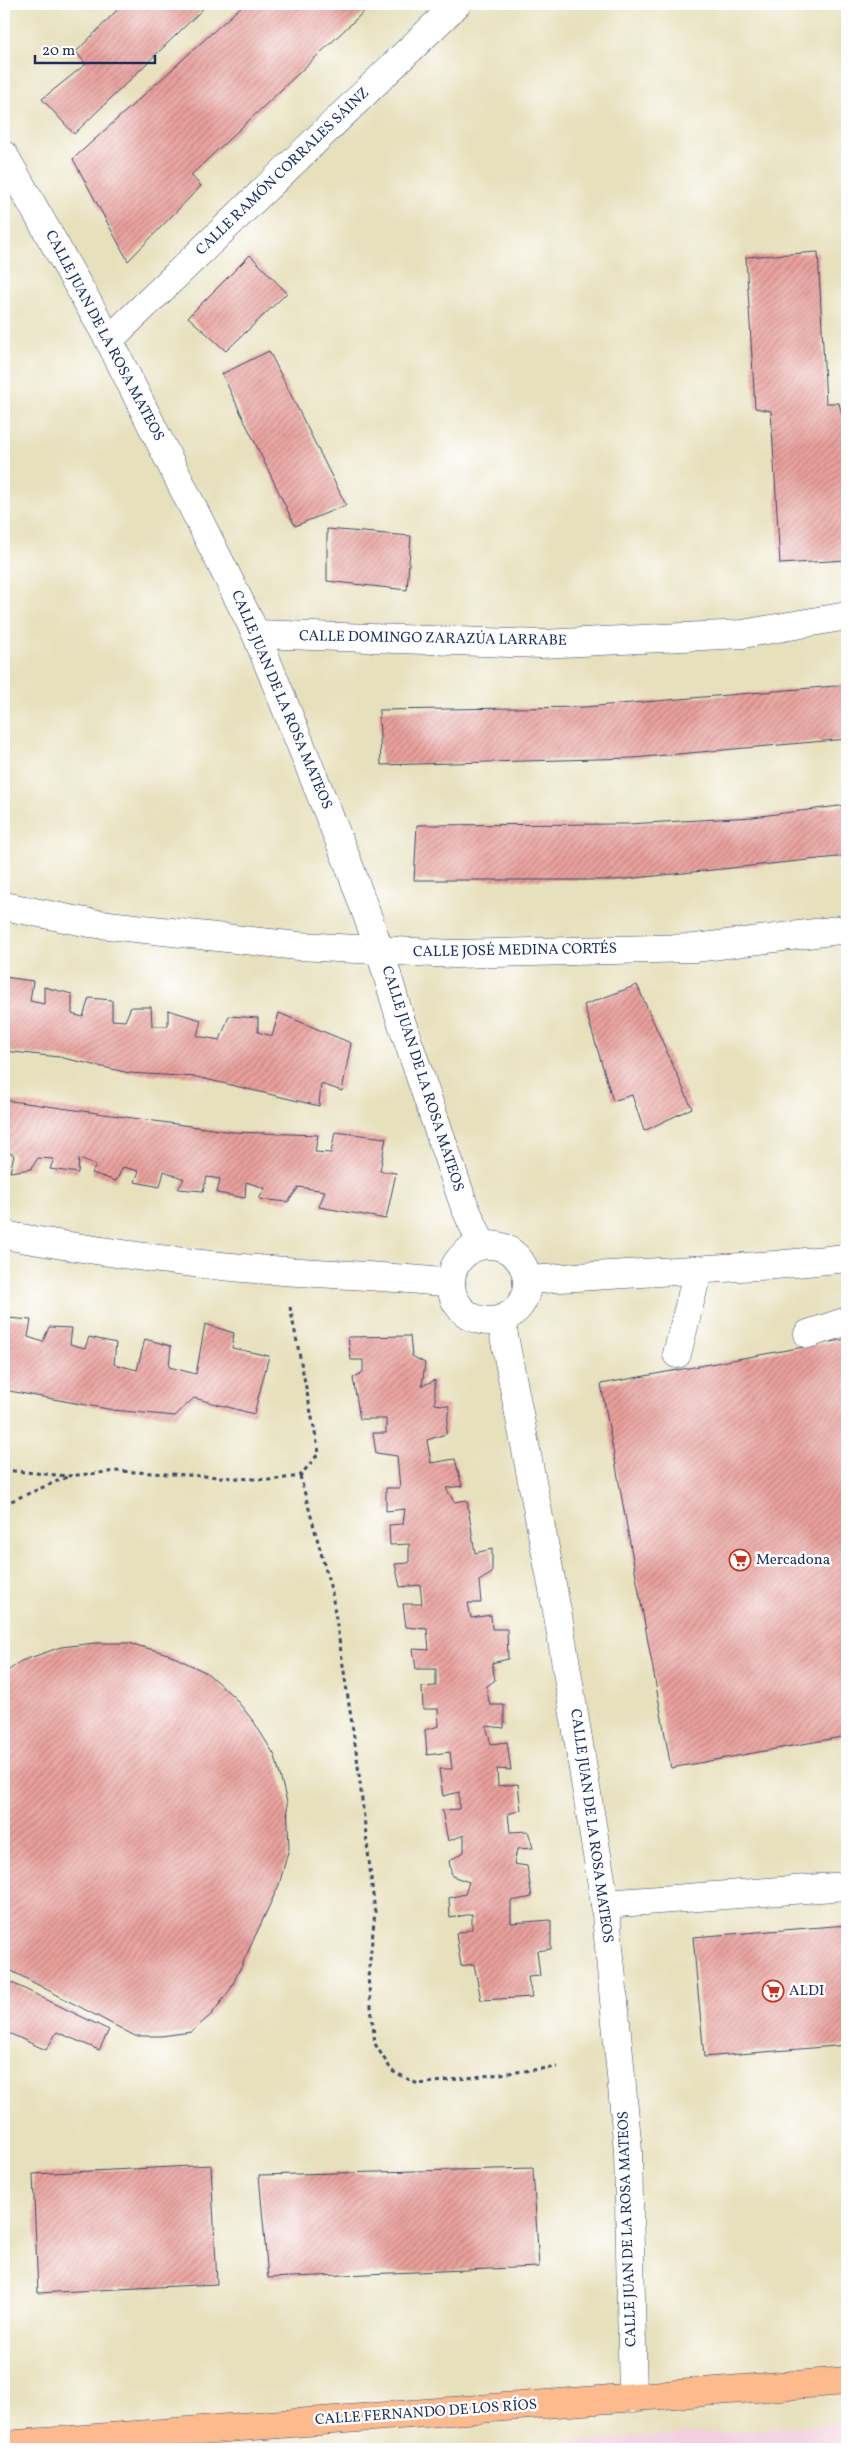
<svg xmlns="http://www.w3.org/2000/svg" width="851" height="2453" viewBox="0 0 851 2453" font-family="Vollkorn,serif">
<style>
.built{fill:#f3cfdf}
.building{fill:url(#building-hatch)}
.lines{fill:none;stroke-linecap:round;stroke-linejoin:round}
.minor-casing{stroke:#3a4a6c;stroke-width:29}
.major-casing{stroke:#3a4a6c;stroke-width:29}
.path{stroke:#3a4a6c;stroke-width:3;stroke-dasharray:4 4;stroke-linecap:butt}
.minor{stroke:#fff;stroke-width:28}
.major{stroke:#fcba8d;stroke-width:28}
.labels{text-anchor:middle;dominant-baseline:central;stroke-width:5;stroke-linejoin:round;paint-order:stroke}
.street-label{font-size:15px;fill:#1b2f5e;stroke:#fff}
.poi-label{font-size:15px;fill:#1b2f5e;stroke:#fff;text-anchor:start}
</style>
<defs>
<pattern id="building-hatch" width="6" height="6" patternUnits="userSpaceOnUse" patternTransform="scale(1.25)"><rect width="6" height="6" fill="#e9a09b"/><path d="M-1 1l2-2M0 6l6-6M5 7l2-2" fill="none" stroke="#bc8382"/></pattern>
</defs>
<rect width="100%" height="100%" fill="#fff"/>
<filter id="ink" filterUnits="userSpaceOnUse"><feTurbulence type="fractalNoise" baseFrequency=".02" numOctaves="2"/><feDisplacementMap in="SourceGraphic" scale="10" xChannelSelector="R" yChannelSelector="G"/><feConvolveMatrix kernelMatrix="1 2 1 2 8 2 1 2 1" color-interpolation-filters="sRGB"/></filter>
<filter id="wash" filterUnits="userSpaceOnUse"><feTurbulence type="fractalNoise" baseFrequency=".0096" numOctaves="4" result="noise"/><feDisplacementMap in="SourceGraphic" scale="20" xChannelSelector="R" yChannelSelector="G"/><feGaussianBlur stdDeviation="1.12" result="paint"/><feColorMatrix in="noise" values="0 0 0 0 0 0 0 0 0 0 0 0 0 0 0 0 0 1.4 0 .05"/><feComposite in="paint" operator="in"/></filter>
<g filter="url(#wash)">
<rect width="100%" height="100%" fill="#e7e0bc"/>
<path class="built" d="M847 2423V2449H467L577 2441Z"/>
<g id="blocks">
<g class="building">
<path d="M123 4H208L74 134 42 99 86 64 76 52Z"/>
<path d="M244 4H372L191 175 201 186 128 261 73 159Z"/>
<path d="M818 252 826 403H839L847 435V560L780 564 771 411 755 408 746 257Z"/>
<path d="M250 255 287 293 226 351 188 317Z"/>
<path d="M269 351 346 505 295 526 222 374Z"/>
<path d="M327 529 411 536 407 590 327 581Z"/>
<path d="M847 685V739L633 758 381 765 379 710 584 707Z"/>
<path d="M847 805V856L616 880H414L417 825 628 824 753 817Z"/>
<path d="M4 977 33 981 30 1001 44 1004V987L72 994V1014L83 1017 89 998 112 1000V1020L125 1021 131 1007H151L152 1026H168V1010L201 1020 197 1036 220 1040 229 1016 258 1018V1032L272 1036 279 1013 351 1043 342 1091 321 1084 319 1106 197 1077 129 1073 59 1057 4 1051Z"/>
<path d="M637 985 692 1108 644 1131 632 1095 613 1101 584 1005Z"/>
<path d="M4 1100 233 1132 318 1135 315 1152 331 1153 335 1132 386 1138 380 1171 396 1173 386 1219 319 1207 325 1191 299 1187 288 1202 259 1199 265 1188 246 1182 245 1198 217 1193 220 1179 207 1177 203 1191 178 1189 184 1179 164 1171 160 1187 135 1182 139 1171 123 1167 116 1181 92 1173 96 1165 79 1159 78 1173 50 1169 54 1159 38 1158 31 1169 10 1172 14 1155 4 1150Z"/>
<path d="M8 1318 31 1320 28 1337 43 1342 49 1327 72 1328 70 1344 85 1348 89 1337 116 1343 114 1364 137 1370 145 1339 171 1346 169 1367 196 1374 205 1324 234 1333 232 1348 269 1356 254 1414 194 1398 175 1416 113 1410 4 1390V1328Z"/>
<path d="M410 1336 412 1356 425 1363 422 1386 435 1380V1404L449 1406 446 1434 427 1440 431 1463 455 1459 462 1486 446 1488 454 1502 467 1500 475 1553 492 1549V1573L479 1581 481 1603H468L471 1618 491 1615 492 1629H507L508 1659 492 1663 495 1680 486 1687 490 1705H504V1728L486 1726 491 1744 507 1742 511 1770 497 1769 498 1786 518 1784 521 1810 508 1814 510 1832 528 1831 533 1848 517 1849 514 1864 527 1866 532 1897 511 1901V1923L551 1920V1949L537 1951 540 1976 528 1977 532 1997 481 2000 474 1964 461 1966 456 1934 472 1929V1914L450 1918 449 1898 465 1894 469 1882 452 1876 449 1861 464 1852V1835L448 1841 442 1810 459 1809V1792L443 1796 439 1769H452L450 1752 427 1755 425 1730 439 1726 438 1709H423L422 1687 436 1686V1669H416L413 1649 429 1650 427 1629 406 1627 403 1604H422L420 1585 400 1587 395 1564 409 1563V1544L390 1545 389 1525 403 1524 405 1509 386 1511V1488H400L397 1456 376 1453 373 1433H386V1419H360L353 1378 363 1372V1360H351L348 1337Z"/>
<path d="M847 1339V1736L671 1768 601 1384Z"/>
<path d="M95 1643H129L168 1654 207 1673 234 1697 254 1722 275 1756 287 1802 289 1848 279 1885 230 1990 211 2015 191 2032 161 2036H135L4 1967V1674L21 1661 61 1647Z"/>
<path d="M847 1925V2045L704 2057 693 1937Z"/>
<path d="M4 1979 109 2030 99 2050 57 2032 46 2050 4 2031Z"/>
<path d="M211 2165 217 2284 38 2293 33 2174Z"/>
<path d="M533 2168 539 2267 268 2278 259 2175Z"/>
</g>
</g>
</g>
<g filter="url(#ink)">
<use href="#blocks" fill-opacity="0" stroke="#3a4a6c" stroke-width="1"/>
<g class="lines">
<g class="minor-casing">
<g id="minor">
<path d="M4 155 109 340 256 634 347 860 380 951 400 1018 464 1205 482 1245"/>
<path d="M109 340 457 4"/>
<path d="M256 634 541 644 743 634 847 616"/>
<path d="M4 906 90 923 298 946 454 954 695 948 847 929"/>
<path d="M4 1235C83 1249 163 1261 243 1268 313 1274 382 1275 451 1283"/>
<circle cx="489" cy="1283" r="38"/>
<path d="M527 1280 775 1265 847 1258"/>
<path d="M501 1320 558 1616 605 1904 628 2151 633 2398"/>
<path d="M808 1334 847 1321"/>
<path d="M677 1354 698 1270"/>
<path d="M605 1904 847 1886"/>
</g>
</g>
<g class="major-casing">
<path id="major" d="M4 2445 847 2381"/>
</g>
<g class="path">
<path d="M4 1470 67 1476 119 1471 270 1480 300 1476 319 1453 290 1307"/>
<path d="M300 1476 332 1593 357 1757 375 1912 368 1978 375 2044 392 2071 418 2084 557 2067"/>
<path d="M4 1504 67 1477"/>
</g>
<use href="#minor" class="minor"/>
<use href="#major" class="major"/>
</g>
</g>
<defs>
<g id="supermarket-ring" transform="scale(1.125)"><circle r="9.5" fill="#fff" stroke="#c8321e" stroke-width="1.5"/><path d="M-6-5.5h2.5l.6 2H6L4.5 2H-2.5L-4.4-4H-6ZM-1.5 3.2a1.3 1.3 0 1 0 .1 0ZM3 3.2a1.3 1.3 0 1 0 .1 0Z" fill="#c8321e"/></g>
</defs>
<g fill-rule="evenodd">
<use href="#supermarket-ring" x="740" y="1560"/>
<use href="#supermarket-ring" x="773" y="1991"/>
</g>
<g class="labels">
<g class="street-label">
<text transform="translate(283 172) rotate(-44)">CALLE RAMÓN CORRALES SÁINZ</text>
<text transform="translate(104 336) rotate(62)">CALLE JUAN DE LA ROSA MATEOS</text>
<text transform="translate(433 639) rotate(1)">CALLE DOMINGO ZARAZÚA LARRABE</text>
<text transform="translate(281 700) rotate(67)">CALLE JUAN DE LA ROSA MATEOS</text>
<text transform="translate(515 951) rotate(-1)">CALLE JOSÉ MEDINA CORTÉS</text>
<text transform="translate(422 1079) rotate(72)">CALLE JUAN DE LA ROSA MATEOS</text>
<text transform="translate(591 1826) rotate(82)">CALLE JUAN DE LA ROSA MATEOS</text>
<text transform="translate(628 2229) rotate(-92)">CALLE JUAN DE LA ROSA MATEOS</text>
<text transform="translate(426 2413) rotate(-4)">CALLE FERNANDO DE LOS RÍOS</text>
</g>
<g class="poi-label">
<text x="756" y="1560">Mercadona</text>
<text x="789" y="1991">ALDI</text>
</g>
</g>
<rect width="851" height="2453" fill="none" stroke="#fff" stroke-width="20"/>
<path d="M35 55v8h120v-8" fill="none" stroke="#1b2f5e" stroke-width="2.5"/>
<text x="42" y="55" font-size="15" fill="#1b2f5e" stroke="#ffffff" stroke-width="4" paint-order="stroke">20 m</text>
</svg>
